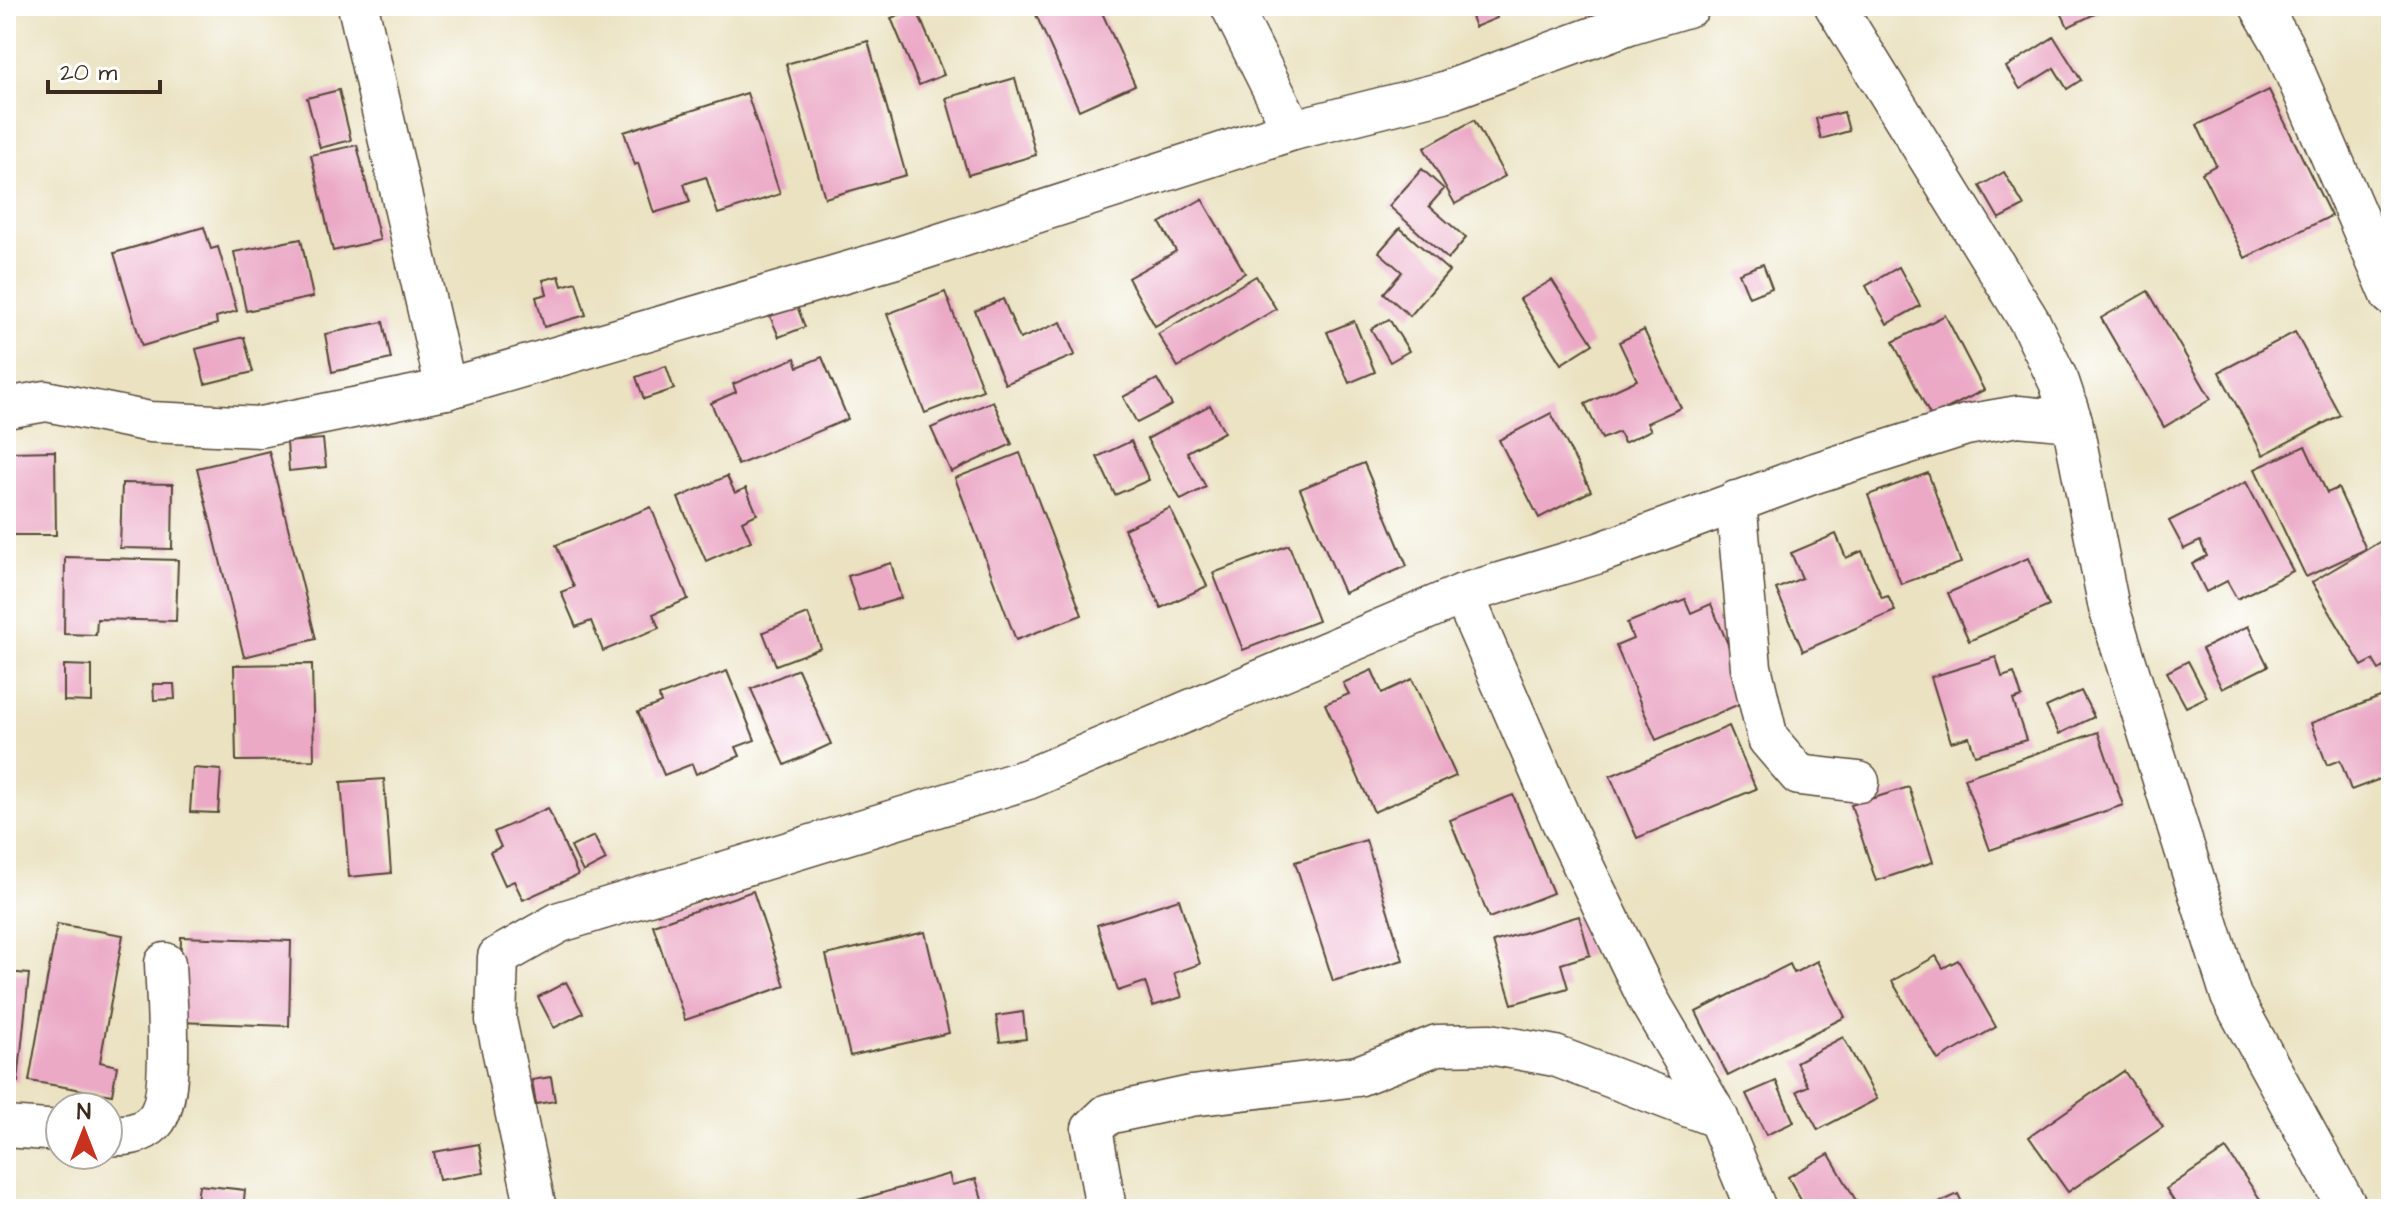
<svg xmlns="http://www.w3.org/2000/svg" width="2397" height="1215" viewBox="0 0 2397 1215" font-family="'Architects Daughter',sans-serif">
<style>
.building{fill:#eba9c6}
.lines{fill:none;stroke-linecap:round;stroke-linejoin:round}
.street-casing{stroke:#554636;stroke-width:43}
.street{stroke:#fff;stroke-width:40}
</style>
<rect width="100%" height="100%" fill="#fff"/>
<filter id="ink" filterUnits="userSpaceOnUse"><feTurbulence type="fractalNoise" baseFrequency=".0125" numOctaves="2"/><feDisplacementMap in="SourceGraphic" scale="16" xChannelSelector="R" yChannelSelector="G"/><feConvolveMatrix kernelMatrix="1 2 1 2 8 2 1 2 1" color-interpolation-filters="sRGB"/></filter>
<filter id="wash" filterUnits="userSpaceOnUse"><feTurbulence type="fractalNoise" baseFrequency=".006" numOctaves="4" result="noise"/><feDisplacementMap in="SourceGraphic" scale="32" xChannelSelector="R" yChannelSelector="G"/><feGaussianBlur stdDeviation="1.8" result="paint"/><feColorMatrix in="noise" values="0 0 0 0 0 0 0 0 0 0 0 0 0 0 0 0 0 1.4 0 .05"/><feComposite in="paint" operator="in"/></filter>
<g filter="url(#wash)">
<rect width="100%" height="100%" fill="#eae2c1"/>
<g id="blocks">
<g class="building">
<path d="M1032 6H1099L1135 85 1079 110Z"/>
<path d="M1467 6H1493L1497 18 1475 27Z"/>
<path d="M2058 6H2111L2068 27Z"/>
<path d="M916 8 944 75 919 85 891 18Z"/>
<path d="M2054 37 2081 80 2067 89 2054 68 2020 89 2006 67Z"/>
<path d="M868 41 906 175 825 198 786 64Z"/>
<path d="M1015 78 1036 155 968 175 946 98Z"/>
<path d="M339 90 351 140 320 148 307 98Z"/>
<path d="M2269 90 2331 216 2245 258 2202 173 2216 165 2197 125Z"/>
<path d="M747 93 780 194 718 214 706 177 684 184 690 202 654 213 638 163 635 165 624 132Z"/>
<path d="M1844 112 1849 131 1821 139 1816 119Z"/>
<path d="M1474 120 1505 176 1455 204 1424 148Z"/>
<path d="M357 145 380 240 333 251 311 155Z"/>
<path d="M1422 169 1444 189 1429 206 1466 238 1448 259 1389 206Z"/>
<path d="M2004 172 2024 206 1999 219 1980 186Z"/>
<path d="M1202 199 1245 273 1155 326 1128 278 1176 251 1160 223Z"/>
<path d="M204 227 211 249 218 247 237 311 216 317 217 324 142 346 114 253Z"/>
<path d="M1400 228 1449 271 1410 316 1384 293 1402 272 1379 252Z"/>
<path d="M301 239 313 297 246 311 234 252Z"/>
<path d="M1763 264 1772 288 1749 297 1739 273Z"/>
<path d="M1899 267 1920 306 1887 324 1866 286Z"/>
<path d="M559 276 562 286 576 282 586 315 544 327 536 297 547 294 543 280Z"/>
<path d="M1256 276 1276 309 1178 367 1158 334Z"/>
<path d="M1552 280 1593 344 1561 364 1520 299Z"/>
<path d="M2148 291 2211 399 2164 427 2101 318Z"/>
<path d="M945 292 983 390 925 413 887 314Z"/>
<path d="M793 296 805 327 779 337 766 307Z"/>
<path d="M1003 299 1020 339 1061 322 1075 355 1005 384 975 311Z"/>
<path d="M1945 315 1984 390 1931 417 1893 342Z"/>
<path d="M1389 319 1409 351 1390 362 1371 329Z"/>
<path d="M1354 321 1375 372 1349 383 1327 332Z"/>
<path d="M383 322 391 359 332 372 325 334Z"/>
<path d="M1644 330 1681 408 1647 423 1651 430 1624 443 1619 432 1602 439 1585 404 1637 380 1619 342Z"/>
<path d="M2295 332 2340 415 2263 455 2219 372Z"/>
<path d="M244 337 253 372 205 384 196 349Z"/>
<path d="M822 357 848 419 738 465 711 403 736 392 733 384 795 358 798 367Z"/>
<path d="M666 366 674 389 644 399 636 377Z"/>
<path d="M1157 379 1172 405 1137 423 1123 397Z"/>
<path d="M993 401 1012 444 951 472 931 428Z"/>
<path d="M1210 405 1224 432 1187 452 1206 487 1181 500 1147 439Z"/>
<path d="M1551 413 1591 491 1539 518 1499 440Z"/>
<path d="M323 439 326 467 289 471 287 442Z"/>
<path d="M1131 441 1149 480 1115 495 1097 457Z"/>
<path d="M2305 446 2327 493 2338 488 2366 549 2306 577 2255 469Z"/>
<path d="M55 451 56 535H6V458H9V452Z"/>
<path d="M269 451 316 639 244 657 197 468Z"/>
<path d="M1020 453 1082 615 1016 640 955 478Z"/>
<path d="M1364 463 1407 566 1344 593 1300 489Z"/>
<path d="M1928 473 1961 563 1901 584 1868 495Z"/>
<path d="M727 476 735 493 746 488 757 514 742 521 751 541 706 561 678 498Z"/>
<path d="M2246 482 2293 571 2237 599 2227 581 2206 592 2192 564 2207 556 2200 541 2184 549 2169 521Z"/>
<path d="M122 483 173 484 172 549 120 548Z"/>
<path d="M651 507 688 599 653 614 659 628 603 651 591 621 576 627 561 592 574 587 556 545Z"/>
<path d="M1170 508 1207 586 1161 608 1124 529Z"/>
<path d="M1836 534 1846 558 1862 551 1882 598 1888 596 1895 611 1803 651 1776 589 1802 578 1791 553Z"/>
<path d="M2381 541 2391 557V663L2379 670 2373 660 2362 666 2312 582Z"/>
<path d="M1289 545 1318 621 1243 650 1213 573Z"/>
<path d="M65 557 178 560 176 621 97 619 96 635 64 634Z"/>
<path d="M2028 558 2049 606 1969 641 1948 593Z"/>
<path d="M891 563 901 598 859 611 848 576Z"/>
<path d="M1685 599 1691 613 1711 604 1751 699 1656 740 1616 646 1633 639 1627 623Z"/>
<path d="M808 614 821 648 776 665 763 632Z"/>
<path d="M2248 626 2268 666 2222 689 2202 649Z"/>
<path d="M1996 657 2002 677 2014 673 2022 697 2013 700 2026 740 1975 755 1969 737 1951 742 1931 677Z"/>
<path d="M2188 661 2207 697 2186 707 2167 672Z"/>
<path d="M312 664 314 760 236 761 234 665Z"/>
<path d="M64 665 92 666V702L64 701Z"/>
<path d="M798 669 831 744 785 765 751 689Z"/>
<path d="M1372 670 1382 693 1412 679 1456 776 1374 812 1325 704 1349 694 1343 683Z"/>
<path d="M727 671 755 740 736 747 740 756 696 774 692 764 664 775 638 712 661 703 659 696Z"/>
<path d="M153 684H174L175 699 154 700Z"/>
<path d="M2081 691 2094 717 2059 734 2046 707Z"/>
<path d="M2391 693V775L2351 790 2340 760 2327 765 2311 723Z"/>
<path d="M1729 726 1756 789 1637 838 1610 776Z"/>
<path d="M2098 732 2123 805 1990 850 1964 778Z"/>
<path d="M193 768 221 770 218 813 190 812Z"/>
<path d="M384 779 391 873 349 877 341 782Z"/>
<path d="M1909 787 1933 862 1876 881 1851 805Z"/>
<path d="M1513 795 1553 893 1489 918 1450 820Z"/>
<path d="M548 808 578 875 523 900 514 881 505 885 490 852 501 847 494 832Z"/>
<path d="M594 836 606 860 583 872 571 847Z"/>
<path d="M1366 840 1403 960 1333 981 1295 862Z"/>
<path d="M753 891 785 986 685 1020 653 925Z"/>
<path d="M1179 899 1200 964 1174 973 1182 997 1153 1006 1145 982 1118 991 1097 925Z"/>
<path d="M1579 916 1590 955 1561 964 1568 988 1512 1004 1493 942Z"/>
<path d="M57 924 123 935 100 1062 117 1066 112 1095 29 1081Z"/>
<path d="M925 932 949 1033 850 1056 826 955Z"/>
<path d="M181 937 291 941 289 1026 179 1022Z"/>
<path d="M1936 956 1943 968 1958 960 1996 1027 1938 1060 1892 981Z"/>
<path d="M1817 961 1845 1017 1728 1076 1696 1012 1790 964 1794 973Z"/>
<path d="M6 972 29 974 18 1082 6 1081Z"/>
<path d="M566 982 583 1013 554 1028 538 997Z"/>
<path d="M1023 1012 1026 1039 1000 1042 996 1016Z"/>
<path d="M1843 1037 1877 1099 1818 1130 1797 1091 1808 1086 1796 1062Z"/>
<path d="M2124 1071 2163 1127 2068 1192 2029 1137Z"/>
<path d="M551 1077 555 1101 536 1104 532 1080Z"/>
<path d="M1776 1081 1794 1122 1766 1135 1746 1094Z"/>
<path d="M479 1144 484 1173 439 1180 434 1152Z"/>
<path d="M2226 1149 2262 1202 2251 1209H2179L2166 1189Z"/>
<path d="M1829 1154 1861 1209H1806L1788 1177Z"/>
<path d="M949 1174 952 1185 976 1179 985 1209H833V1207Z"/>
<path d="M199 1185 245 1190 243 1209H196Z"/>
<path d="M1958 1194 1965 1209H1925Z"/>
</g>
</g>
</g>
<g filter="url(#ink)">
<use href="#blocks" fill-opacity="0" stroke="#554636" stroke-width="2"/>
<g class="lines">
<g class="street-casing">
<g id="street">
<path d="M358 6 446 389"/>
<path d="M1231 6 1293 130"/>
<path d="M1835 6 2030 322 2059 382 2072 421 2109 608 2231 996 2348 1209"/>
<path d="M2260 6 2283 45 2391 295"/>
<path d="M6 408 46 401 150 422 260 427 446 389 899 257 1293 130 1444 92 1629 24 1690 6"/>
<path d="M1736 501 1751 667 1768 739 1799 775 1859 782"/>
<path d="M1463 594 1562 822 1648 999 1718 1118 1756 1209"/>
<path d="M6 1127 60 1131"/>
<path d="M108 1135C125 1136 141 1135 154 1122 176 1100 166 995 165 963"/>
<path d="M536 1209 496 1020 498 957 560 922 1028 779 1463 594 1599 553 1812 474 1966 425 2018 416 2072 421"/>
<path d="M1106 1209 1092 1129 1108 1114 1191 1096 1358 1076 1437 1045 1490 1044 1555 1056 1718 1118"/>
</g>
</g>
<use href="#street" class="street"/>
</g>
</g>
<rect width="2397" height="1215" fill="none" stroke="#fff" stroke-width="32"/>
<g transform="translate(84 1131)"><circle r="38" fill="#ffffff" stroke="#b1aaa5" stroke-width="2"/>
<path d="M0-6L14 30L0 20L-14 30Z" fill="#c8321e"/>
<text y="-12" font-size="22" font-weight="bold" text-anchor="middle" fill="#3b2a1e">N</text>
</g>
<path d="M48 80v12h112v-12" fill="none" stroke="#3b2a1e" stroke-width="4"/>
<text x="60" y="80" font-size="24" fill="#3b2a1e" stroke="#ffffff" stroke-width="6" paint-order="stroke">20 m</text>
</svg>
